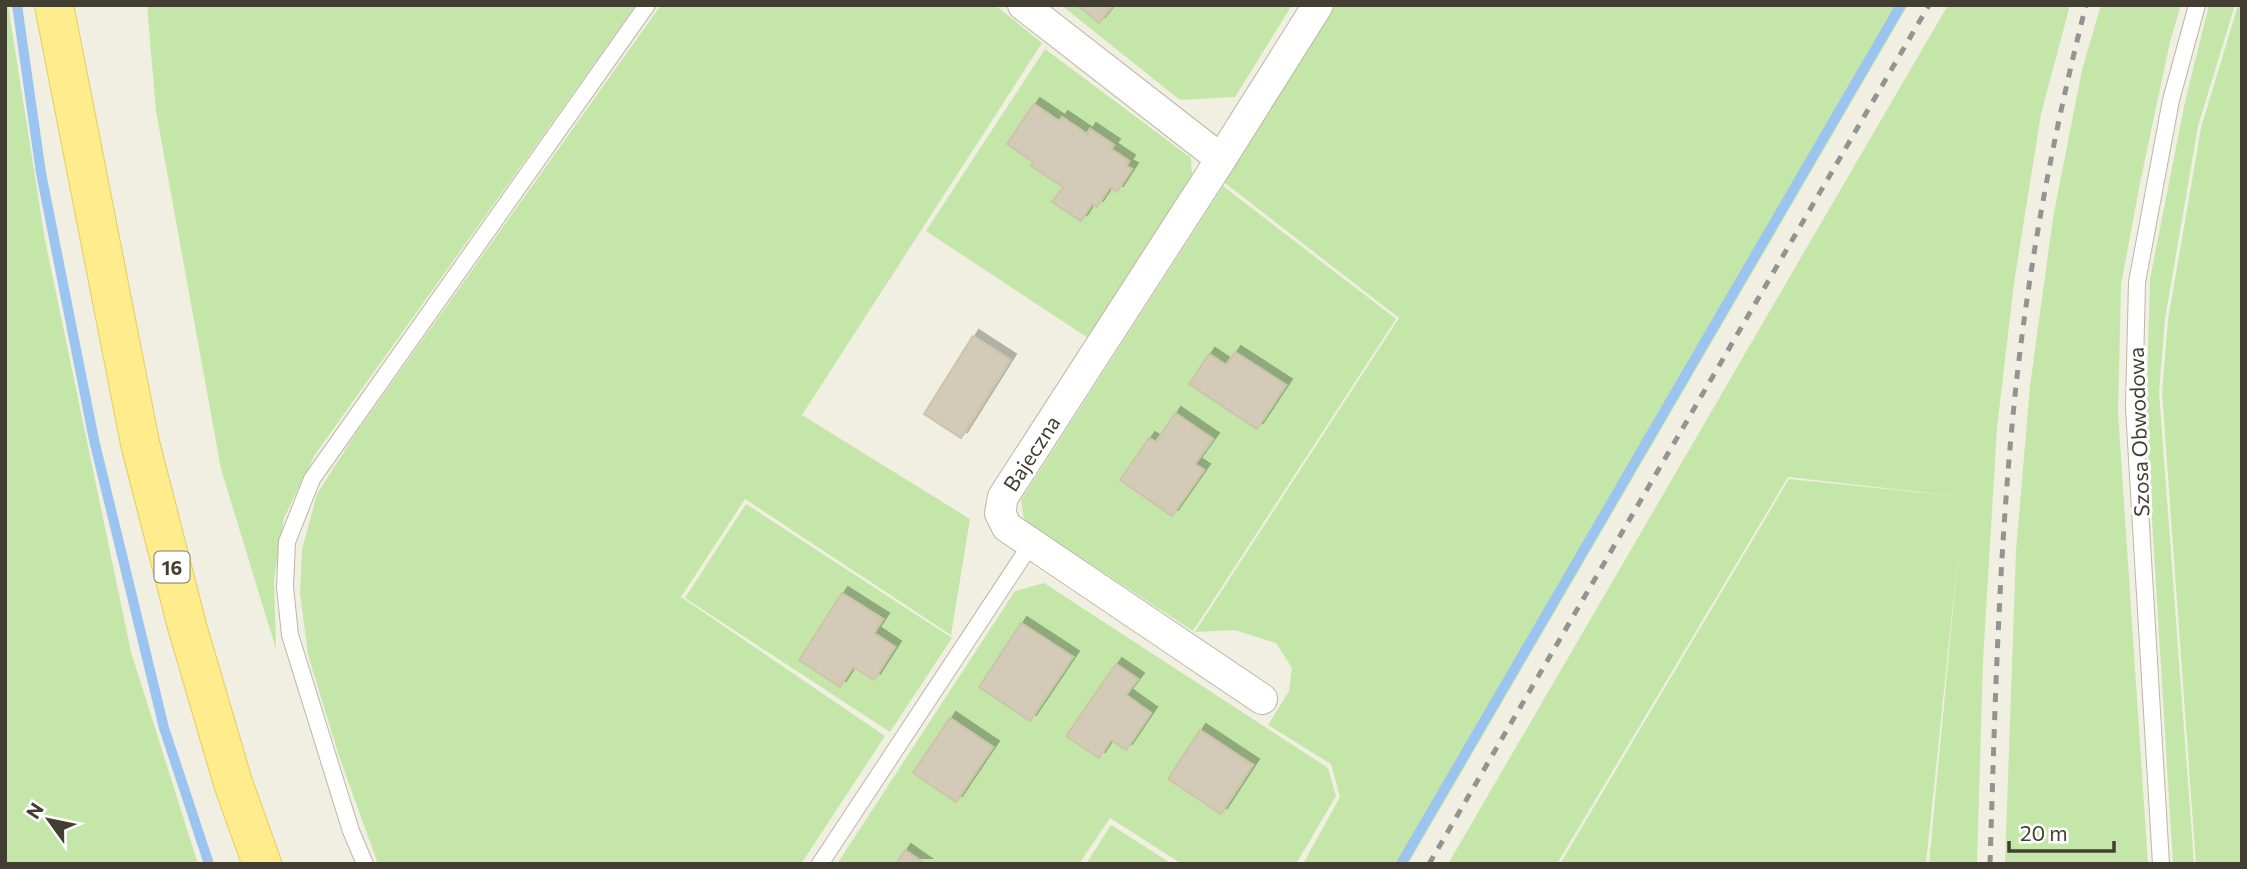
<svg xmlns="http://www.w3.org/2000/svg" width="2247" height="869" viewBox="0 0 2247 869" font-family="Commissioner,sans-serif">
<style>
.green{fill:#c4e7a9}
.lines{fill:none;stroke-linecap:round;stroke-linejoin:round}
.stream{stroke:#9bc4f1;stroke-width:10}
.building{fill:#d3cbb7;stroke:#cec4aa;stroke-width:2;filter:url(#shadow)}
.service-casing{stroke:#bdb7a4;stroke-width:18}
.minor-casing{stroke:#bdb7a4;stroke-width:32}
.primary-casing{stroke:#e5cc5c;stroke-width:40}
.service{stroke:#fff;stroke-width:16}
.minor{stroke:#fff;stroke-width:30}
.primary{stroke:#ffec8d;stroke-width:38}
.rail{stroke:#939393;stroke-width:5;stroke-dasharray:9 9;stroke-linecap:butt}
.labels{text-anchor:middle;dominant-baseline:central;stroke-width:6;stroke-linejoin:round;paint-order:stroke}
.shield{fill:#fff;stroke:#7b7870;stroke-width:2}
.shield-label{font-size:19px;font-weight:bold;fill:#433e32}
.street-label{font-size:21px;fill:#433e32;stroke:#fff}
</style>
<defs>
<filter id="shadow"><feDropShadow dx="6" dy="-6" stdDeviation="0" flood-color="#0004"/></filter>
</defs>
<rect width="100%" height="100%" fill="#f1eee2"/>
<g class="green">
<path d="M5 5H8L45 240 131 652 198 864H5Z"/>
<path d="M147 5H636L314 456 284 518 274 579 276 649 221 469 156 111Z"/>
<path d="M661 5H995L1042 43 802 415 970 519 951 635 745 499 681 597 885 736 801 864H378L339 756 308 655 300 593 302 550 317 494 354 436Z"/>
<path d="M1061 5H1292L1235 97 1180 100Z"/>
<path d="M1331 5H1908L1408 864H1303L1340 797 1331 764 1268 725 1289 691 1292 668 1276 643 1235 630 1195 632 1399 318 1221 180Z"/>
<path d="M1948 5H2070L2041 114 2014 283 1997 428 1983 661 1977 864H1929L1959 545 1926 864H1560L1789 479 1965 497 1788 477 1557 864H1448Z"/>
<path d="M2101 5H2181L2170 42 2140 183 2121 285 2118 412 2148 864H2005L2016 551 2030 386 2053 218 2082 70Z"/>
<path d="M2209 5H2235L2198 126 2165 319 2159 392 2194 864H2173L2146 421 2150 279 2185 102Z"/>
<path d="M2238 5H2242V864H2196L2162 393 2168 320 2201 128Z"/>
<path d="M1045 49 1191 158 1192 178 1088 338 926 231Z"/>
<path d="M1223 186 1396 319 1193 631 1024 520 1021 500Z"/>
<path d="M746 504 952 638 890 732 685 598Z"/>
<path d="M1044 583 1328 768 1336 796 1296 864H1182L1110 818 1079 864H837L1015 591Z"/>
<path d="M1111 825 1172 864H1086Z"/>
</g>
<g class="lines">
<g class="stream">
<path d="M17 5 41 173 94 440 164 728 209 864"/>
<path d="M1401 864 1901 5"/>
</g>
</g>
<g class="building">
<path d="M1077 5H1113L1099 23Z"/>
<path d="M1034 104 1059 121 1062 117 1087 134 1090 129 1114 145 1111 149 1129 161 1126 166 1132 169 1117 192 1110 187 1097 207 1092 204 1081 221 1052 202 1063 187 1031 166 1033 162 1007 144Z"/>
<path d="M973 336 1010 360 961 438 924 414Z"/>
<path d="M1235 352 1286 385 1257 429 1189 384 1209 354 1226 365Z"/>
<path d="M1175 413 1213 439 1195 464 1204 470 1172 516 1120 480 1149 438 1156 442Z"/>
<path d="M842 593 883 619 874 633 895 647 874 680 853 667 840 687 799 660Z"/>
<path d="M1021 623 1073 657 1030 721 979 687Z"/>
<path d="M1116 664 1138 679 1126 695 1151 713 1126 750 1111 740 1099 758 1066 736Z"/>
<path d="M950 718 993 747 956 802 913 773Z"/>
<path d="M1200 730 1253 765 1221 814 1168 779Z"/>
<path d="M905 850 925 864H896Z"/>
</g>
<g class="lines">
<g class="service-casing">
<g id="service">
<path d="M365 864 351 831 290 635 285 587 287 542 312 479 647 5"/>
<path d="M820 864 1031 544"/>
<path d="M2161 864 2134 408 2137 282 2171 100 2197 5"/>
</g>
</g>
<g class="minor-casing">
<g id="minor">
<path d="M1023 5 1221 159 1318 5"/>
<path d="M1221 159 1003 497 1000 513 1007 527 1262 699"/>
</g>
</g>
<g class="primary-casing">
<path id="primary" d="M54 5 140 443 187 626 233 783 262 864"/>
</g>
<use href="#service" class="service"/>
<use href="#minor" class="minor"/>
<use href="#primary" class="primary"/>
<g class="rail">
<path d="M1429 864 1929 5"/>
<path d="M1990 864C1995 705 1999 545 2016 386 2030 258 2054 130 2086 5"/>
</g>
</g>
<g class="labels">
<rect class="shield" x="154.5" y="551.5" width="35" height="31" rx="5"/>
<g class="shield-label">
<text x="172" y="567">16</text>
</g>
<g class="street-label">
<text transform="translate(2138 432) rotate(-92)">Szosa Obwodowa</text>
<text transform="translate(1031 453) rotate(-57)">Bajeczna</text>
</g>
</g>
<rect width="2247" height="869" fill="none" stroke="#433e32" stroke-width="14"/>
<g transform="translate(49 820) rotate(303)" stroke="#ffffff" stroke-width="5" paint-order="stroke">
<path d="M0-5L12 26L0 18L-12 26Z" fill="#433e32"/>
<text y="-10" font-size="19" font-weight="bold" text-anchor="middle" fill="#433e32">N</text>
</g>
<path d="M2009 841v10h105v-10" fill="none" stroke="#433e32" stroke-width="3.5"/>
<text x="2020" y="841" font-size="21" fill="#433e32" stroke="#ffffff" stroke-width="5" paint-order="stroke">20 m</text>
</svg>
